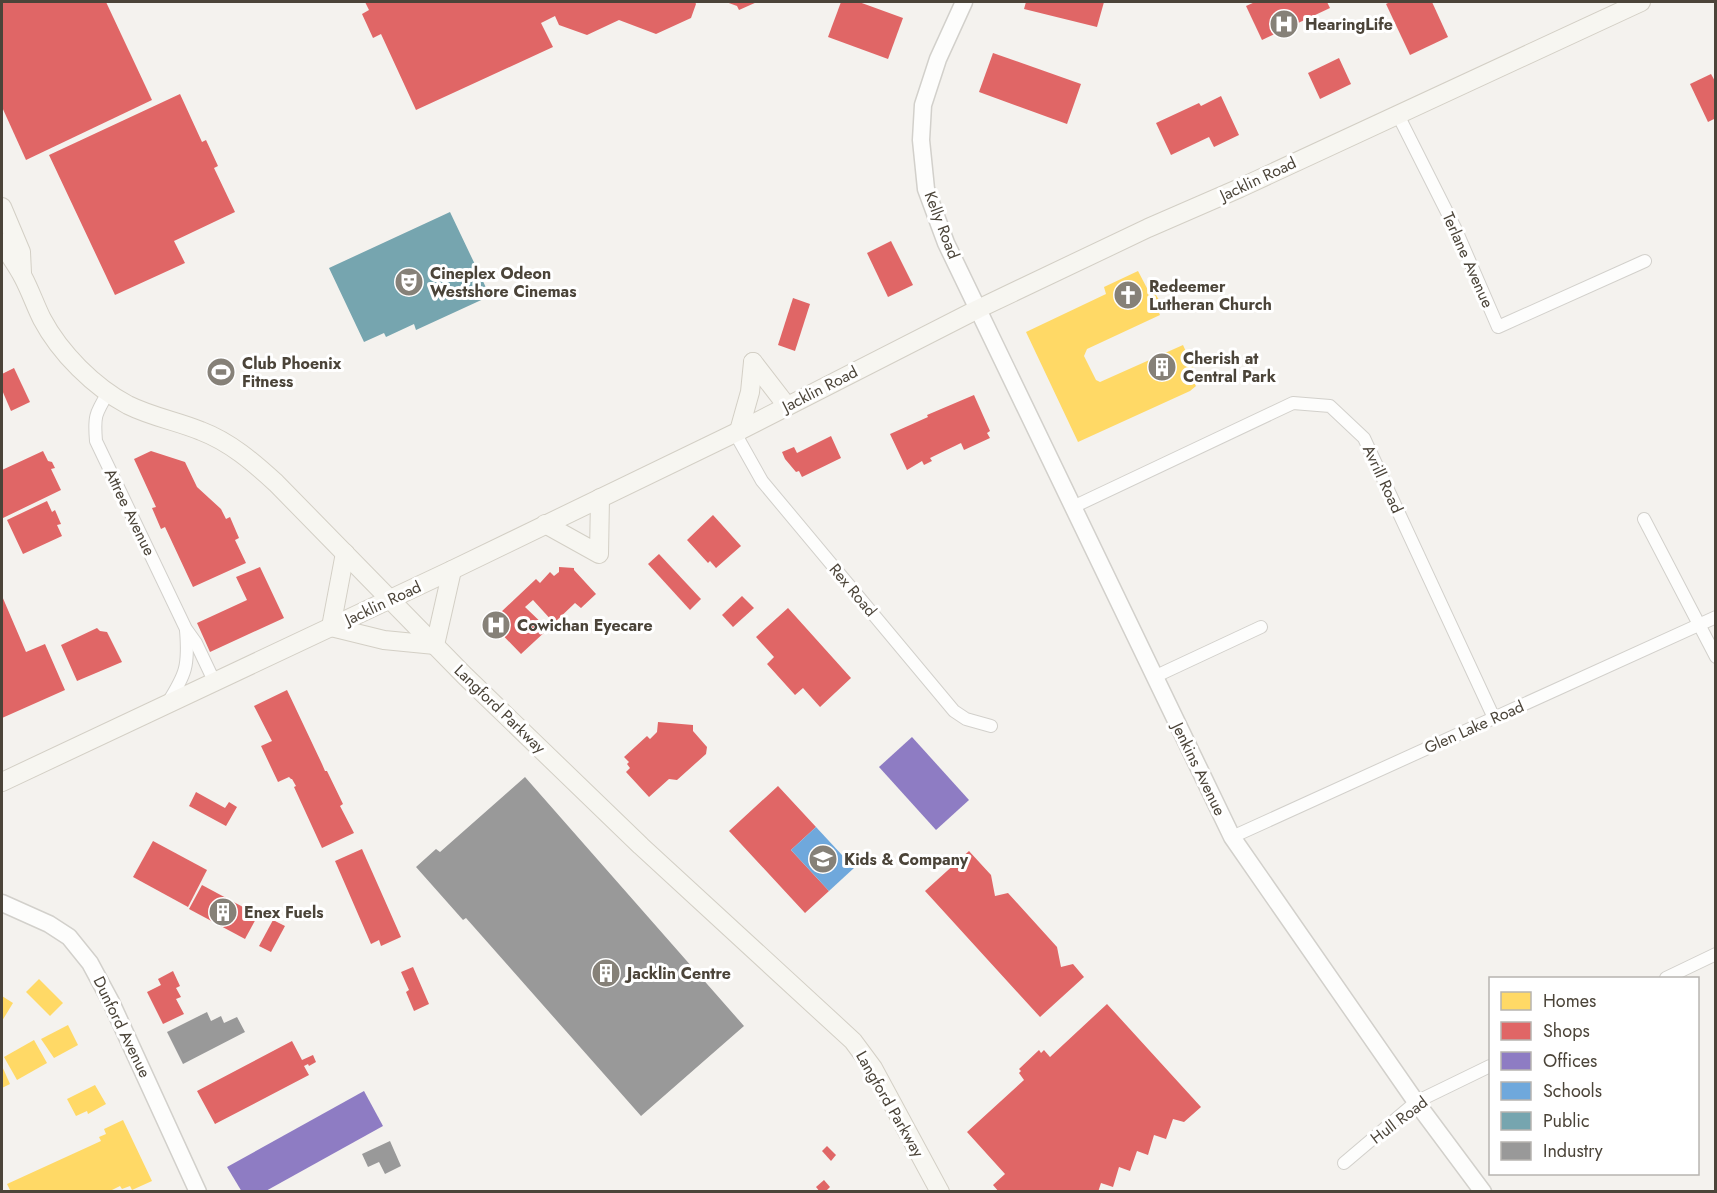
<svg xmlns="http://www.w3.org/2000/svg" width="1717" height="1193" viewBox="0 0 1717 1193" font-family="Jost,sans-serif">
<style>
.homes{fill:#ffd966}
.shops{fill:#e06666}
.offices{fill:#8e7cc3}
.schools{fill:#6fa8dc}
.public{fill:#76a5af}
.industry{fill:#999}
.lines{fill:none;stroke-linecap:round;stroke-linejoin:round}
.minor-casing{stroke:#d2d0cb;stroke-width:14}
.tertiary-casing{stroke:#d2d0cb;stroke-width:19}
.secondary-casing{stroke:#d3cfc5;stroke-width:20}
.minor{stroke:#fdfdfc;stroke-width:12}
.tertiary{stroke:#fdfdfc;stroke-width:16}
.secondary{stroke:#f7f6f1;stroke-width:18}
.labels{text-anchor:middle;dominant-baseline:central;stroke-width:6;stroke-linejoin:round;paint-order:stroke}
.poi-label{font-size:16px;font-weight:bold;fill:#4b4439;stroke:#fff;text-anchor:start}
.street-label{font-size:16px;fill:#4b4439;stroke:#fff}
</style>
<rect width="100%" height="100%" fill="#f4f2ee"/>
<g class="homes">
<path d="M1138 271 1149 292 1153 290 1159 300 1154 302 1160 315 1087 349 1084 356 1096 380 1100 382 1183 345 1198 378 1193 381 1196 386 1190 391 1078 442 1026 332 1106 294 1104 287Z"/>
<path d="M39 979 63 1003 50 1016 26 992Z"/>
<path d="M2 996 13 1003 2 1021Z"/>
<path d="M68 1025 78 1045 54 1058 41 1039Z"/>
<path d="M34 1040 47 1063 17 1080 4 1057Z"/>
<path d="M2 1066 10 1084 2 1088Z"/>
<path d="M95 1085 106 1104 88 1114 87 1111 76 1116 67 1099Z"/>
<path d="M123 1120 152 1181 132 1190 130 1186 122 1189 120 1186 108 1192H6L10 1190 7 1184 101 1141 99 1137 106 1134 104 1129Z"/>
</g>
<g class="shops">
<path d="M2 2H106L152 100 26 160 2 107Z"/>
<path d="M365 2H695L696 4 691 18 656 34 619 20 587 35 559 25 555 16 541 23 553 47 416 110 381 34 373 38 362 14 369 10Z"/>
<path d="M726 2H757L739 10 737 6Z"/>
<path d="M841 2H859L903 18 888 59 828 37Z"/>
<path d="M1026 2H1104L1097 27 1024 9Z"/>
<path d="M1255 2H1327L1330 8 1262 40 1246 6Z"/>
<path d="M1390 2H1432L1448 37 1410 55 1386 4Z"/>
<path d="M993 53 1081 84 1067 124 979 92Z"/>
<path d="M1339 58 1351 84 1320 99 1308 73Z"/>
<path d="M1711 74 1716 83V118L1708 122 1690 84Z"/>
<path d="M180 94 202 142 206 140 218 166 214 168 235 212 174 241 185 263 115 295 49 155Z"/>
<path d="M1221 96 1239 135 1214 147 1209 137 1171 155 1156 123 1199 103 1201 106Z"/>
<path d="M891 241 913 285 888 297 867 253Z"/>
<path d="M793 298 810 304 795 351 778 345Z"/>
<path d="M14 368 30 402 11 411 2 390V374Z"/>
<path d="M974 395 990 431 987 433 990 438 964 450 961 443 930 458 932 461 924 465 922 461 907 470 890 434 928 417 927 415Z"/>
<path d="M831 436 841 458 802 477 799 471 796 472 785 459 782 452 794 447 797 453Z"/>
<path d="M43 451 48 461 52 462 55 468 51 469 61 490 3 518 2 470Z"/>
<path d="M151 451 185 462 197 487 221 509 226 519 230 517 239 538 235 540 246 563 193 587 165 527 161 529 152 508 156 507 134 459Z"/>
<path d="M47 501 52 512 55 510 61 524 57 525 62 536 23 554 7 520Z"/>
<path d="M713 515 741 546 716 568 710 561 708 563 687 540Z"/>
<path d="M659 554 701 599 690 610 648 564Z"/>
<path d="M260 567 284 618 210 652 197 623 247 600 236 577Z"/>
<path d="M559 567 574 568V570L596 594 581 608 575 603 554 623 533 600 525 607 548 629 521 654 488 620 498 610 500 613 536 579 540 583 550 572 554 576 559 572Z"/>
<path d="M2 596 26 652 45 644 65 690 2 718Z"/>
<path d="M742 596 754 608 733 627 722 615Z"/>
<path d="M788 608 851 678 820 707 803 688 795 695 767 664 774 657 756 637Z"/>
<path d="M97 628 100 631 107 632 122 662 77 681 61 645Z"/>
<path d="M287 690 322 764 325 771H327L343 804 340 806 354 833 322 848 294 787 296 786 292 779H291L289 777 278 782 261 746 272 741 254 706Z"/>
<path d="M658 722 693 725V731L707 747 706 754 677 780 669 779 649 797 626 772 630 768 627 764 629 762 624 757 647 736 650 739 657 732Z"/>
<path d="M778 786 816 827 791 850 829 891 805 913 729 831Z"/>
<path d="M196 792 225 808 229 802 237 807 226 826 189 806Z"/>
<path d="M153 841 207 870 188 907 133 877Z"/>
<path d="M362 849 401 937 381 946 379 940 371 944 335 861Z"/>
<path d="M969 851 991 875 995 896 1008 893 1057 947 1061 967 1073 964 1084 977 1040 1017 925 891Z"/>
<path d="M202 885 258 915 245 939 189 909Z"/>
<path d="M273 920 285 926 271 952 259 946Z"/>
<path d="M413 967 429 1004 414 1011 406 992 409 990 401 972Z"/>
<path d="M173 971 180 986 176 988 181 997 176 999 184 1014 163 1024 147 992 161 985 158 979Z"/>
<path d="M1107 1004 1201 1107 1184 1122 1173 1119 1166 1139 1154 1135 1148 1155 1137 1151 1130 1171 1119 1167 1113 1187 1101 1183 1098 1192H999L993 1185 1005 1174 967 1132 1024 1080 1019 1073 1021 1071 1019 1069 1039 1050 1041 1053 1044 1050 1050 1057Z"/>
<path d="M292 1041 302 1060 313 1055 316 1062 309 1066 308 1064 304 1066 309 1075 215 1124 197 1091Z"/>
<path d="M827 1146 836 1155 831 1161 822 1151Z"/>
<path d="M824 1180 830 1187 825 1192H820L816 1187Z"/>
</g>
<g class="offices">
<path d="M912 737 969 800 936 830 879 767Z"/>
<path d="M364 1091 383 1126 264 1192H242L227 1167Z"/>
</g>
<path class="schools" d="M816 827 854 868 829 891 791 850Z"/>
<path class="public" d="M450 212 490 296 416 330 414 324 386 337 384 333 364 342 329 268Z"/>
<g class="industry">
<path d="M525 777 744 1026 641 1116 466 918 463 920 416 867 436 849 440 852Z"/>
<path d="M207 1012 211 1021 221 1016 224 1023 237 1017 245 1032 183 1064 167 1032Z"/>
<path d="M390 1141 401 1166 385 1174 379 1162 368 1167 362 1154Z"/>
</g>
<g class="lines">
<g class="minor-casing">
<g id="minor">
<path d="M1398 115 1456 230 1498 327 1645 261"/>
<path d="M108 393C95 414 94 417 96 441L186 629 196 643 215 683"/>
<path d="M735 433 762 481 954 711 966 719 991 726"/>
<path d="M1073 507 1293 403 1330 406 1364 438 1494 718"/>
<path d="M1644 519 1716 657"/>
<path d="M1154 677 1261 627"/>
<path d="M167 704C186 674 189 666 186 630"/>
<path d="M1232 837 1716 617"/>
<path d="M1666 978 1716 954"/>
<path d="M1344 1163 1416 1102 1490 1066"/>
</g>
</g>
<g class="tertiary-casing">
<g id="tertiary">
<path d="M964 2 938 59 923 105 921 140 926 189 946 243 1232 837 1416 1102 1483 1192"/>
<path d="M2 903 49 924 69 937 90 963 111 1002 198 1192"/>
</g>
</g>
<g class="secondary-casing">
<g id="secondary">
<path d="M2 207 21 252 22 273"/>
<path d="M2 242C8 254 17 265 23 277 30 290 35 305 42 319 60 353 94 387 128 405 152 417 177 421 201 431 230 442 253 462 276 483L465 676 641 846 853 1041 873 1068 940 1192"/>
<path d="M753 362 787 406"/>
<path d="M739 431 750 392 753 362"/>
<path d="M545 524 599 554 600 498"/>
<path d="M331 627 384 640 435 645"/>
<path d="M331 627 345 553"/>
<path d="M435 645 452 570"/>
<path d="M2 782 452 570 735 433 978 309 1148 228 1240 188 1641 2"/>
</g>
</g>
<use href="#minor" class="minor"/>
<use href="#tertiary" class="tertiary"/>
<use href="#secondary" class="secondary"/>
</g>
<defs>
<g id="hospital-disc" transform="scale(1.5)"><circle r="9.5" fill="#868178" stroke="#fff"/><path d="M-5-5h3v3.5h4V-5h3V5h-3V1.5h-4V5h-3Z" fill="#fff"/></g>
<g id="theatre-disc" transform="scale(1.5)"><circle r="9.5" fill="#868178" stroke="#fff"/><path d="M-5-5.5Q0-4 5-5.5V0Q5 5 0 6Q-5 5-5 0ZM-3.3-2.5H-1v1.5H-3.3ZM1-2.5H3.3v1.5H1ZM-2.8 1Q0 5.5 2.8 1Z" fill="#fff"/></g>
<g id="church-disc" transform="scale(1.5)"><circle r="9.5" fill="#868178" stroke="#fff"/><path d="M-1.2-6h2.4v3.5h3.3v2.4h-3.3V6h-2.4V-.1h-3.3v-2.4h3.3Z" fill="#fff"/></g>
<g id="building-disc" transform="scale(1.5)"><circle r="9.5" fill="#868178" stroke="#fff"/><path d="M-4-6H4V6H1V3H-1V6H-4ZM-2.5-4.3h1.7v1.8h-1.7ZM.8-4.3h1.7v1.8H.8ZM-2.5-1h1.7V.8h-1.7ZM.8-1h1.7V.8H.8Z" fill="#fff"/></g>
<g id="stadium-disc" transform="scale(1.5)"><circle r="9.5" fill="#868178" stroke="#fff"/><path d="M0-5a6.5 5 0 1 0 0 10a6.5 5 0 1 0 0-10ZM-3.5-1.8h7v3.6h-7Z" fill="#fff"/></g>
<g id="school-disc" transform="scale(1.5)"><circle r="9.5" fill="#868178" stroke="#fff"/><path d="M0-5L7-2L0 1L-7-2ZM-4 1L0 2.5L4 1V4Q0 6-4 4Z" fill="#fff"/></g>
</defs>
<g fill-rule="evenodd">
<use href="#hospital-disc" x="1284" y="24"/>
<use href="#theatre-disc" x="409" y="282"/>
<use href="#church-disc" x="1128" y="295"/>
<use href="#building-disc" x="1162" y="367"/>
<use href="#stadium-disc" x="221" y="372"/>
<use href="#hospital-disc" x="496" y="625"/>
<use href="#school-disc" x="823" y="859"/>
<use href="#building-disc" x="223" y="912"/>
<use href="#building-disc" x="606" y="973"/>
</g>
<g class="labels">
<g class="poi-label">
<text x="1305" y="24">HearingLife</text>
<text x="430" y="273">Cineplex Odeon<tspan x="430" dy="18">Westshore Cinemas</tspan></text>
<text x="1149" y="286">Redeemer<tspan x="1149" dy="18">Lutheran Church</tspan></text>
<text x="1183" y="358">Cherish at<tspan x="1183" dy="18">Central Park</tspan></text>
<text x="242" y="363">Club Phoenix<tspan x="242" dy="18">Fitness</tspan></text>
<text x="517" y="625">Cowichan Eyecare</text>
<text x="844" y="859">Kids &amp; Company</text>
<text x="244" y="912">Enex Fuels</text>
<text x="627" y="973">Jacklin Centre</text>
</g>
<g class="street-label">
<text transform="translate(1258 179) rotate(-25)">Jacklin Road</text>
<text transform="translate(942 225) rotate(69)">Kelly Road</text>
<text transform="translate(1468 260) rotate(66)">Terlane Avenue</text>
<text transform="translate(820 389) rotate(-27)">Jacklin Road</text>
<text transform="translate(1383 479) rotate(65)">Avrill Road</text>
<text transform="translate(130 512) rotate(64)">Attree Avenue</text>
<text transform="translate(853 590) rotate(50)">Rex Road</text>
<text transform="translate(383 603) rotate(-25)">Jacklin Road</text>
<text transform="translate(500 709) rotate(44)">Langford Parkway</text>
<text transform="translate(1474 727) rotate(-24)">Glen Lake Road</text>
<text transform="translate(1199 769) rotate(64)">Jenkins Avenue</text>
<text transform="translate(122 1027) rotate(64)">Dunford Avenue</text>
<text transform="translate(890 1104) rotate(60)">Langford Parkway</text>
<text transform="translate(1399 1120) rotate(-37)">Hull Road</text>
</g>
</g>
<rect width="1717" height="1193" fill="none" stroke="#4b4439" stroke-width="6"/>
<rect x="1489" y="977" width="210" height="198" fill="#ffffff" stroke="#b7b4b0" stroke-width="1.5"/>
<rect x="1501" y="992" width="30" height="18" fill="#ffd966" stroke="#b7b4b0" stroke-width="1.5"/>
<text x="1543" y="1007" font-size="18" fill="#4b4439">Homes</text>
<rect x="1501" y="1022" width="30" height="18" fill="#e06666" stroke="#b7b4b0" stroke-width="1.5"/>
<text x="1543" y="1037" font-size="18" fill="#4b4439">Shops</text>
<rect x="1501" y="1052" width="30" height="18" fill="#8e7cc3" stroke="#b7b4b0" stroke-width="1.5"/>
<text x="1543" y="1067" font-size="18" fill="#4b4439">Offices</text>
<rect x="1501" y="1082" width="30" height="18" fill="#6fa8dc" stroke="#b7b4b0" stroke-width="1.5"/>
<text x="1543" y="1097" font-size="18" fill="#4b4439">Schools</text>
<rect x="1501" y="1112" width="30" height="18" fill="#76a5af" stroke="#b7b4b0" stroke-width="1.5"/>
<text x="1543" y="1127" font-size="18" fill="#4b4439">Public</text>
<rect x="1501" y="1142" width="30" height="18" fill="#999999" stroke="#b7b4b0" stroke-width="1.5"/>
<text x="1543" y="1157" font-size="18" fill="#4b4439">Industry</text>
</svg>
